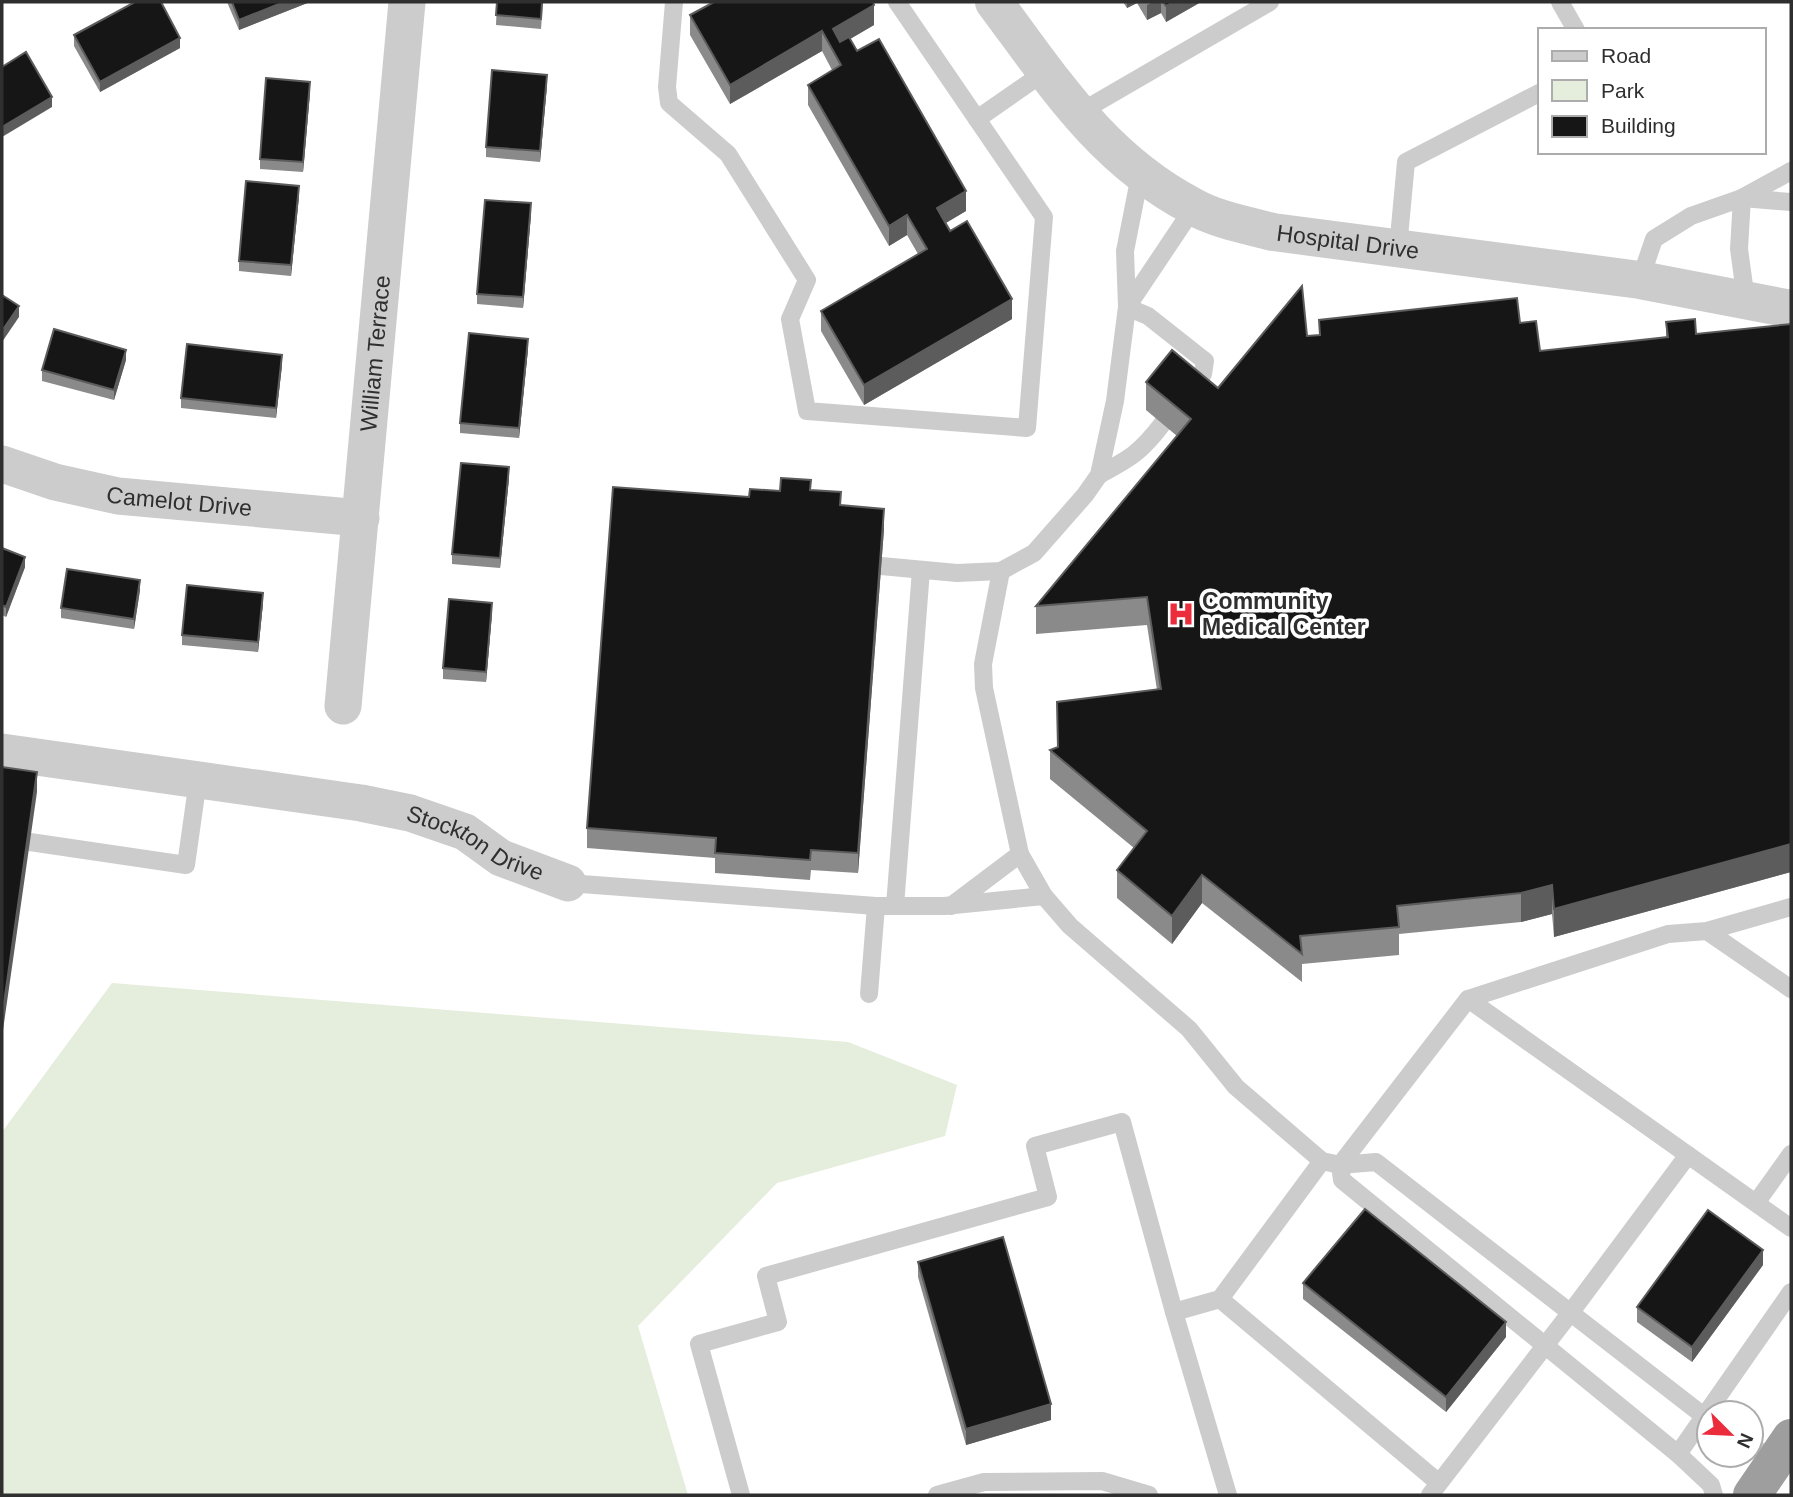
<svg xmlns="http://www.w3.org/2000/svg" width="1793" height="1497" viewBox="0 0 1793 1497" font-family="Helvetica,sans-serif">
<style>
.green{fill:#e5eddc}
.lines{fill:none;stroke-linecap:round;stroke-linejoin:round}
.service{stroke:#ccc;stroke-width:18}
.minor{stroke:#ccc;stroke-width:37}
.tertiary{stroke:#ccc;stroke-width:38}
.trunk{stroke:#9e9e9e;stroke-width:38}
.wall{fill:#8a8a8a}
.shaded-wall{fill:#5c5c5c}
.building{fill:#161616;stroke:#5c5c5c;stroke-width:2}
.labels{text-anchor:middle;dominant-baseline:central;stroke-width:7;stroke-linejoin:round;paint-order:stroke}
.street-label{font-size:23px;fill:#2f2f2f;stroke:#fff}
.poi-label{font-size:23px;font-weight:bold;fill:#2f2f2f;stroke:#fff;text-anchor:start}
</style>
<rect width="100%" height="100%" fill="#fff"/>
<path class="green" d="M112 983 848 1042 957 1085 945 1136 777 1183 638 1326 688 1495H2V1132Z"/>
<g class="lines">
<g class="service">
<path d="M674 2 667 87 669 103 728 154 807 280 790 319 807 411 1027 428 1044 217 897 2"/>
<path d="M1560 2 1576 30"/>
<path d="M1077 114 1270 2"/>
<path d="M977 119 1046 71"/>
<path d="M1398 248 1406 162 1539 93"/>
<path d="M1640 280 1654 239 1691 216 1742 198 1791 202"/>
<path d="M1746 300 1739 249 1742 198 1791 171"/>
<path d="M1127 307 1148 316 1205 361 1203 374 1189 393"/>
<path d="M1127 307 1194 207"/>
<path d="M1099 475C1131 458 1141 452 1163 423"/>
<path d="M881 566 957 573 1001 571 1034 553 1085 495 1099 475 1115 401 1127 307 1125 251 1140 175"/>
<path d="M1001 571 983 664 984 688 1020 854 1044 896 1070 926 1189 1029 1236 1087 1322 1161 1340 1165 1376 1162 1709 1420"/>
<path d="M30 842 186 865 198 780"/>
<path d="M568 883 876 906H944L1044 896"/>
<path d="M895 906 921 570"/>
<path d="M951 906 1020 854"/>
<path d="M1707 931 1791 989"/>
<path d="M869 994 876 906"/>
<path d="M1468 999 1668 934 1707 931 1791 907"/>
<path d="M1756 1203 1791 1154"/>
<path d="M1220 1299 1439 1483"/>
<path d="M1174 1312 1228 1495"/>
<path d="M1751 1447 1777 1459"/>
<path d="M1678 1454 1791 1292"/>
<path d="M741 1495 699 1344 778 1322 766 1276 1048 1197 1035 1146 1122 1122 1174 1312 1220 1299 1322 1161"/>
<path d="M937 1495 984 1482 1102 1481 1149 1495"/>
<path d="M1430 1495 1571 1312 1688 1155"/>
<path d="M1714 1495 1711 1485 1678 1454 1342 1180 1340 1165 1468 999 1791 1228"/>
</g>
<g class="minor">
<path id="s1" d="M2 464 55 482 118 496 361 518"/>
<path id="s2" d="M343 706 407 2"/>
<path id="s3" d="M2 752 361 803 410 813 465 832 501 858 568 883"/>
</g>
<path class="tertiary" id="s4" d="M994 2C1054 82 1101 158 1192 206 1217 220 1246 225 1273 232L1640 280 1791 309"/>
<path class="trunk" d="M1752 1495 1791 1438"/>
</g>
<g class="wall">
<path d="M227 2H310L239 30Z"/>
<path d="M497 2H543L541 29 496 25Z"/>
<path d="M1123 2H1201L1166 22 1161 13 1147 20 1137 3 1127 8Z"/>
<path d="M690 15 874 25 850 39 966 211 946 223 1012 319 864 405 821 331V311L918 254 907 235 889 246 808 105V85L832 70 822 51 730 104 690 35Z"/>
<path d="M74 35 180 48 100 92 74 46Z"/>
<path d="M547 85 540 162 486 157V147Z"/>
<path d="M310 92 303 172 260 169V159Z"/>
<path d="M299 196 291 276 239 271V261Z"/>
<path d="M531 214 523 308 477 304V294Z"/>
<path d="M1319 320 1520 323 1540 351 1666 337V322L1696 334 1791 324V872L1554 937 1552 914 1521 922 1399 934V955L1302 964V982L1202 903 1172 944 1117 898V870L1134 848 1050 779V750L1057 748V702L1157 690 1147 625 1036 634V606L1177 436 1146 410V382L1218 388 1307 336 1319 335Z"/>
<path d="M528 349 519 438 460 433V423Z"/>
<path d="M126 360 114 400 42 381V370Z"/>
<path d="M282 365 276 418 181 408V398Z"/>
<path d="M509 478 500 568 452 564V554Z"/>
<path d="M811 490 884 529 858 873 811 870 810 880 715 873V858L587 848V828L749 497 780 491Z"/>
<path d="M2 548 25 567 6 617 2 615Z"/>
<path d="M140 590 134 629 61 618V608Z"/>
<path d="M263 603 258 652 182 645V635Z"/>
<path d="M492 613 486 682 443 679V668Z"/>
<path d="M918 1262 1051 1420 966 1445 918 1277Z"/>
<path d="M1763 1265 1692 1362 1637 1322V1307Z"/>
<path d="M1303 1283 1506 1337 1446 1412 1303 1299Z"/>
</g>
<g class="shaded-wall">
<path d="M284 2H310L239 30V20Z"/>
<path d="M1127 2H1137V3L1127 8Z"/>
<path d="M1153 2H1161V13L1147 20V5Z"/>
<path d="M1174 2H1201L1166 22V6Z"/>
<path d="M874 5V25L833 49V29Z"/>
<path d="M822 31V51L730 104V85Z"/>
<path d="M180 38V48L100 92V82Z"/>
<path d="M547 75V85L540 162V151Z"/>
<path d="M310 82V92L303 172V162Z"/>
<path d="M52 97V107L2 137V127Z"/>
<path d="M299 186V196L291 276V265Z"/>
<path d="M966 191V211L937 228V208Z"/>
<path d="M531 203V214L523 308V297Z"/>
<path d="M907 215V235L889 246V226Z"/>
<path d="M1012 299V319L864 405V385Z"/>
<path d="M19 306V317L2 342V331Z"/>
<path d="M528 339V349L519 438V428Z"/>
<path d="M126 350V360L114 400V390Z"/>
<path d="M282 355V365L276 418V408Z"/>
<path d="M509 467V478L500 568V558Z"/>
<path d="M884 509V529L858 873V853Z"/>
<path d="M25 557V567L6 617V607Z"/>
<path d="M140 580V590L134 629V619Z"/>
<path d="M263 593V603L258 652V642Z"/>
<path d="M492 603V613L486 682V672Z"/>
<path d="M37 772V792L2 1037V1017Z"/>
<path d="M1791 844V872L1554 937V909Z"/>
<path d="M1202 875V903L1172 944V916Z"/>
<path d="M1552 885V914L1521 922V893Z"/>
<path d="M1763 1250V1265L1692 1362V1347Z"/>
<path d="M1506 1322V1337L1446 1412V1397Z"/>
<path d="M1051 1404V1420L966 1445V1429Z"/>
</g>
<g class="building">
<path d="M135 2H161L180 38 100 82 74 35Z"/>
<path d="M232 2H284L239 20Z"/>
<path d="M497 2H542L541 19 496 15Z"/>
<path d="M714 2H873L874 5 833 29 840 42 849 37 857 51 879 39 966 191 937 208 950 231 967 221 1012 299 864 385 821 311 927 249 907 215 889 226 808 85 841 65 822 31 730 85 690 15Z"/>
<path d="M1163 2H1174L1166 6Z"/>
<path d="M26 52 52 97 2 127V67Z"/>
<path d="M492 70 547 75 540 151 486 147Z"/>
<path d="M266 78 310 82 303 162 260 159Z"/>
<path d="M246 181 299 186 291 265 239 261Z"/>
<path d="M485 200 531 203 523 297 477 294Z"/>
<path d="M1302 286 1307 336 1320 335 1319 320 1517 298 1520 323 1536 321 1540 351 1668 337 1666 322 1695 319 1696 334 1791 324V844L1554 909 1552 885 1521 893 1397 906 1399 927 1300 936 1302 954 1202 875 1172 916 1117 870 1147 831 1050 750 1058 747 1057 702 1161 689 1147 597 1036 606 1191 419 1146 382 1172 350 1218 388Z"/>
<path d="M2 295 19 306 2 331Z"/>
<path d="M54 329 126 350 114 390 42 370Z"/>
<path d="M469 333 528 339 519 428 460 423Z"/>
<path d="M187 344 282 355 276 408 181 398Z"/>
<path d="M461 463 509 467 500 558 452 554Z"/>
<path d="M781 478 811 480 810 490 841 492 840 505 884 509 858 853 811 850 810 860 715 853 716 838 587 828 613 487 749 497 750 489 780 491Z"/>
<path d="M2 548 25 557 6 607 2 605Z"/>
<path d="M67 569 140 580 134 619 61 608Z"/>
<path d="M187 585 263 593 258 642 182 635Z"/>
<path d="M449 599 492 603 486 672 443 668Z"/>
<path d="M2 767 37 772 2 1017Z"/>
<path d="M1365 1209 1506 1322 1446 1397 1303 1283Z"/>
<path d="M1708 1210 1763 1250 1692 1347 1637 1307Z"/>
<path d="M1003 1237 1051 1404 966 1429 918 1262Z"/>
</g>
<defs>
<g id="hospital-bare" transform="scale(2.1)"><path d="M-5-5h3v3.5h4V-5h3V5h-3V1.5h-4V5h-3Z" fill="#eb2c3c" stroke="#fff" stroke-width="2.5" paint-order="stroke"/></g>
</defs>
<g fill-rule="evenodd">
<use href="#hospital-bare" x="1181" y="614"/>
</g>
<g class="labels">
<g class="street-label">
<text stroke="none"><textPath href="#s4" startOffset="448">Hospital Drive</textPath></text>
<text stroke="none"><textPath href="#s2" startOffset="354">William Terrace</textPath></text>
<text stroke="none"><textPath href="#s1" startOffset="182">Camelot Drive</textPath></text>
<text stroke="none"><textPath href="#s3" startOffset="485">Stockton Drive</textPath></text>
</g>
<g class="poi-label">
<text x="1202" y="601">Community<tspan x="1202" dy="26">Medical Center</tspan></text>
</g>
</g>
<rect width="1793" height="1497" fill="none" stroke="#2f2f2f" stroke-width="7"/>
<rect x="1538" y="28" width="228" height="126" fill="#ffffff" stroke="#acacac" stroke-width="2"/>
<rect x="1552" y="51" width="35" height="10" fill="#cccccc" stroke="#acacac" stroke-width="2"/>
<text x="1601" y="63" font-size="21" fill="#2f2f2f">Road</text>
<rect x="1552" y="80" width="35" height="21" fill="#e5eddc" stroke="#acacac" stroke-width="2"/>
<text x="1601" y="98" font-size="21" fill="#2f2f2f">Park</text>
<rect x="1552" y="116" width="35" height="21" fill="#161616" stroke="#acacac" stroke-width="2"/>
<text x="1601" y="133" font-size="21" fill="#2f2f2f">Building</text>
<g transform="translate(1730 1434) rotate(114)"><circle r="33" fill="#ffffff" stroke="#acacac" stroke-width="2"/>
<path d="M0-5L12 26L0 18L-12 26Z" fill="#eb2c3c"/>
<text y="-10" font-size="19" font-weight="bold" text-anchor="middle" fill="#2f2f2f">N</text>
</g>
</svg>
